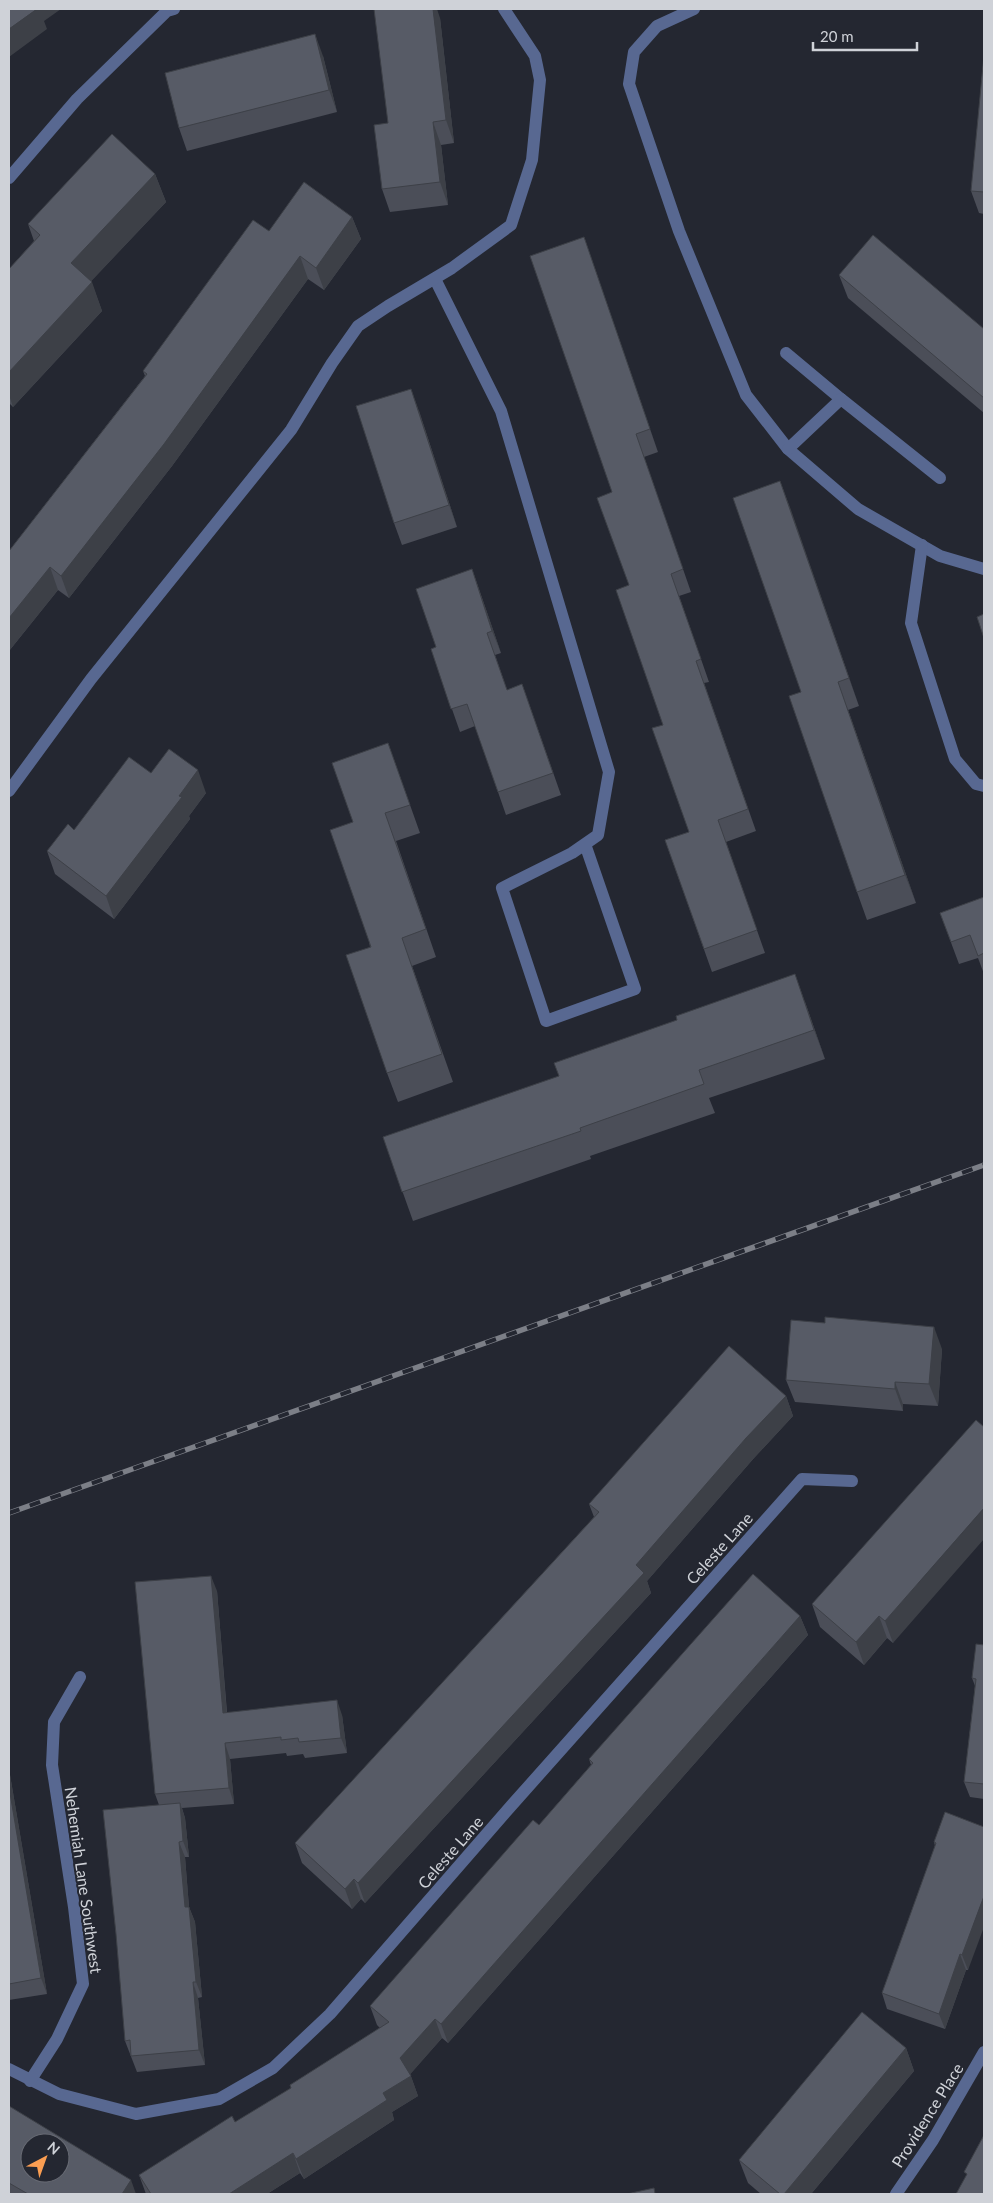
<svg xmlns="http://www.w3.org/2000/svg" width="993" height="2203" viewBox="0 0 993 2203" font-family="Lato,sans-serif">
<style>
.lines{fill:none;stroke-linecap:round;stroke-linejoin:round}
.minor{stroke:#586891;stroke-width:12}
.rail-casing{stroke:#7c7f87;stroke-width:5.5}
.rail{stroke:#242731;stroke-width:4;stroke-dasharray:11;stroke-linecap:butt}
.wall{fill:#4b4e58}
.shaded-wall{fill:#3d4047}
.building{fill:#575b66;stroke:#3d4047;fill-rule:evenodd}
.labels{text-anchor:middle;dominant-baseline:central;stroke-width:4;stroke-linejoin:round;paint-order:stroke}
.street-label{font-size:16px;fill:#cfd2d8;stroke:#242731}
</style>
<rect width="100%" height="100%" fill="#242731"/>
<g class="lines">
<g class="minor">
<path d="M694 9 657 26 634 52 629 84 679 231 746 395 788 449 858 509 940 556 984 569"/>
<path d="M9 178 77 99 167 11 174 9"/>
<path d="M435 279 501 411 609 772 598 835 572 853 502 888 546 1021 635 989 585 844"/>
<path d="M786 353 841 399"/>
<path d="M788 449 841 399 940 478"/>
<path d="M922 545 911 623 955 759 976 784 984 786"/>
<path d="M9 791 91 679 291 430 332 363 358 326 388 306 452 268 511 225 532 160 540 80 535 56 504 9"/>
<path d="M9 2069 59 2094 136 2114 219 2099 273 2068 330 2014 511 1806 802 1479 852 1481"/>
<path d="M30 2081 57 2039 83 1984 74 1907 52 1765 54 1722 80 1677"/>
<path d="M896 2194 933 2140 984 2052"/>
</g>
<g class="rail-casing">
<path id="rail" d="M9 1513 984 1165"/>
</g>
<use href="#rail" class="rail"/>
</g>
<g class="wall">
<path d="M440 18 454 143 441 145 448 205 390 212 382 189 388 123Z"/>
<path d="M984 55V214L979 213 971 191Z"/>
<path d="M323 56 337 112 187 151 179 128Z"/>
<path d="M155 174 166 202 91 281 102 311 13 407 9 403V269L34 241 28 224Z"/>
<path d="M352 217 361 239 324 290 308 279 172 466 69 598 58 590 9 651V551L145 376 143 371 269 231Z"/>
<path d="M584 237 658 452 644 457 691 592 679 596 709 682 704 683 756 831 726 842 765 953 712 972 665 840 689 832 663 725 629 585 612 492Z"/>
<path d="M839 275 984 329V413L848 298Z"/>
<path d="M419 411 457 527 402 545 394 523Z"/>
<path d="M780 481 859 706 848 710 916 903 867 920 857 892 801 692Z"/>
<path d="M472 569 501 653 495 655 507 690 522 684 561 795 506 815 475 726 460 732 431 649 436 647Z"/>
<path d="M388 743 420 833 396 841 436 957 412 966 453 1082 398 1102 387 1073 353 822Z"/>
<path d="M151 773 206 793 189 816 190 819 114 919 55 874 47 851 74 830Z"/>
<path d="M984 897V974L978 958 959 964 940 913Z"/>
<path d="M805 1002 825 1059 709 1098 715 1113 590 1156 591 1159 413 1221 383 1137Z"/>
<path d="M942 1349 938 1406 903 1404V1411L795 1402 786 1380Z"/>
<path d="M786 1396 793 1416 754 1458 647 1581 651 1593 365 1903 361 1899 352 1909 302 1863 295 1843 594 1517 589 1504Z"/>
<path d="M984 1427 893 1643 887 1638 864 1665 820 1627 812 1604Z"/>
<path d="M217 1591 227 1712 342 1715 347 1753 305 1758 303 1754 287 1756 286 1753 230 1759 234 1804 182 1808 185 1818 189 1857H185L189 1907 195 1922 202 1997 198 1998 205 2065 137 2072 125 2041 159 1805 155 1794Z"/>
<path d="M800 1616 808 1635 448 2043 442 2038 410 2074 418 2096 392 2112 394 2120 304 2179 300 2173 267 2194H146L139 2175 235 2122 291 2088 290 2085 380 2028 377 2025 370 2006 539 1825 591 1765 589 1759Z"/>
<path d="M984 1645V1799L970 1797 964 1782 975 1686 972 1678Z"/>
<path d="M9 1769 47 1994 9 2000Z"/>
<path d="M984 1827 968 1970H966L945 2029 887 2009 882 1993 935 1846 934 1842Z"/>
<path d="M906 2048 914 2071 811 2194H761L748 2183 739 2160Z"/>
<path d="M9 2106 136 2194H9Z"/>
</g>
<g class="shaded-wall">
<path d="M37 9H61L44 21 47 29 9 57V29Z"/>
<path d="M433 9H437L440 18 454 143 446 120Z"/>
<path d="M315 34 323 56 337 112 329 90Z"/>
<path d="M433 122 441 145 448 205 440 182Z"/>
<path d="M155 174 166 202 81 292 71 263Z"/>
<path d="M352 217 361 239 324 290 316 268Z"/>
<path d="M584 237 592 260 658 452 650 429Z"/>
<path d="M300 256 308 279 172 466 69 598 61 576Z"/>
<path d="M92 282 102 311 13 407 9 395V372Z"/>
<path d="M411 389 419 411 457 527 449 505Z"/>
<path d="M780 481 791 510 859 706 849 678Z"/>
<path d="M50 567 58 590 9 651V618Z"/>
<path d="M472 569 480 592 501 653 492 631Z"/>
<path d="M838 682 848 710 916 903 905 875Z"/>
<path d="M198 770 206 793 189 816 190 819 114 919 106 896Z"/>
<path d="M795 974 805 1002 825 1059 814 1030Z"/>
<path d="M934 1327 942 1349 938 1406 929 1384Z"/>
<path d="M895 1382 903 1404V1411L895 1389Z"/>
<path d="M786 1396 793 1416 754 1458 647 1581 651 1593 365 1903 358 1883 746 1438Z"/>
<path d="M984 1508V1539L893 1643 885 1621Z"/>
<path d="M211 1576 217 1591 228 1728 223 1713Z"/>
<path d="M800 1616 808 1635 448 2043 441 2024Z"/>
<path d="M879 1616 887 1638 864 1665 856 1642Z"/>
<path d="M337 1700 342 1715 347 1753 341 1738Z"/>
<path d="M225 1743 230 1759 234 1804 229 1788Z"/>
<path d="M9 1769 47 1994 41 1978 9 1787Z"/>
<path d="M180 1803 185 1818 189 1857 183 1841Z"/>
<path d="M179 1842 185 1857 189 1907 195 1922 202 1997 196 1982 185 1907Z"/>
<path d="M354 1879 361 1899 352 1909 345 1889Z"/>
<path d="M984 1896V1927L968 1970 962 1955Z"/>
<path d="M960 1954 966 1970 945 2029 939 2014Z"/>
<path d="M193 1982 198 1998 205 2065 199 2050Z"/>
<path d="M435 2019 442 2038 407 2078 400 2058Z"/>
<path d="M906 2048 914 2071 811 2194H784Z"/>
<path d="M411 2076 418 2096 392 2112 394 2120 304 2179 296 2159 383 2093Z"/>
<path d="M293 2153 300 2173 267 2194H229Z"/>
<path d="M131 2180 136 2194H122Z"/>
</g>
<g class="building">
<path d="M9 9H37L9 29Z"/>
<path d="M374 9H433L446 120 433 122 440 182 382 189 374 125 388 123Z"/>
<path d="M315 34 329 90 179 128 165 73Z"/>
<path d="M984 55V192L971 191Z"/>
<path d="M112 134 155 174 71 263 92 282 9 372V269L40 235 28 224Z"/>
<path d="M304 182 352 217 316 268 300 256 164 444 61 576 50 567 9 618V551L147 374 143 371 253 220 269 231Z"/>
<path d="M873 235 984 329V398L839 275Z"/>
<path d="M584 237 650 429 636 434 683 569 671 574 701 659 696 661 748 809 718 820 757 930 704 949 665 840 689 832 652 728 663 725 616 590 629 585 597 498 612 492 530 256Z"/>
<path d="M411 389 449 505 394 523 356 406Z"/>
<path d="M780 481 849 678 838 682 905 875 857 892 789 696 801 692 733 498Z"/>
<path d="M472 569 492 631 487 633 507 690 522 684 553 773 498 792 467 704 451 709 431 649 436 647 416 589Z"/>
<path d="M984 614V638L977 617Z"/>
<path d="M388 743 410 805 385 813 426 929 402 938 442 1054 387 1073 346 955 371 947 330 830 353 822 332 763Z"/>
<path d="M169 749 198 770 179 796 182 797 106 896 47 851 68 824 74 830 129 757 151 773Z"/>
<path d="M984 897V953L978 956 970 935 951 942 940 913Z"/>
<path d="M795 974 814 1030 699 1070 704 1084 580 1128 581 1131 402 1192 383 1137 559 1076 554 1063 677 1020 676 1016Z"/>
<path d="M825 1317 934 1327 929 1384 895 1382V1389L786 1380 791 1320 825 1323Z"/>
<path d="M729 1346 786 1396 746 1438 636 1565 644 1573 358 1883 354 1879 345 1889 295 1843 599 1512 589 1504Z"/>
<path d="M976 1420 984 1427V1508L885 1621 879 1616 856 1642 812 1604Z"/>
<path d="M753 1574 800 1616 441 2024 435 2019 400 2058 411 2076 383 2093 387 2100 296 2159 293 2153 229 2194H151L139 2175 232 2116 235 2122 291 2088 290 2085 389 2022 370 2006 533 1820 539 1825 593 1763 589 1759Z"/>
<path d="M211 1576 223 1713 337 1700 341 1738 299 1742 298 1738 281 1740V1737L225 1743 229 1788 155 1794 135 1582Z"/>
<path d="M976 1644 984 1645V1784L964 1782 976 1679 972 1678Z"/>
<path d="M9 1787 41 1978 9 1984Z"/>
<path d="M180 1803 183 1841 179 1842 185 1907H189L196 1982H193L199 2050 131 2056 130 2040 125 2041 116 1934 103 1810Z"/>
<path d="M945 1812 984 1827V1896L962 1955 960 1954 939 2014 882 1993 936 1843 934 1842Z"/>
<path d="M862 2012 906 2048 784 2194H780L739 2160Z"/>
<path d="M9 2106 131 2180 122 2194H28L9 2183ZM30 2143H60V2173H30Z"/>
<path d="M984 2135V2194H956L967 2174 964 2172Z"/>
<path d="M654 2188 655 2194H627Z"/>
</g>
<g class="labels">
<g class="street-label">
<text transform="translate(719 1548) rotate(-48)">Celeste Lane</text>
<text transform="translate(450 1852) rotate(-49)">Celeste Lane</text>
<text transform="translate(84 1880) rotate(82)">Nehemiah Lane Southwest</text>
<text transform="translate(927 2115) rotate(-58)">Providence Place</text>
</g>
</g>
<rect width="993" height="2203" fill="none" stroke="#cfd2d8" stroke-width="20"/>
<g transform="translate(45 2158) rotate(41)"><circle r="24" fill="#242731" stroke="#686b74"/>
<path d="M0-4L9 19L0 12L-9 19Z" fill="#fb9e52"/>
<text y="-8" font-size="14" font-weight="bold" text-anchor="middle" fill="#cfd2d8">N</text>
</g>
<path d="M813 42v8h104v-8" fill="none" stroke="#cfd2d8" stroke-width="2.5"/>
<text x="820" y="42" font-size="15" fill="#cfd2d8" stroke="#242731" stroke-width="4" paint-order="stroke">20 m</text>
</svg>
